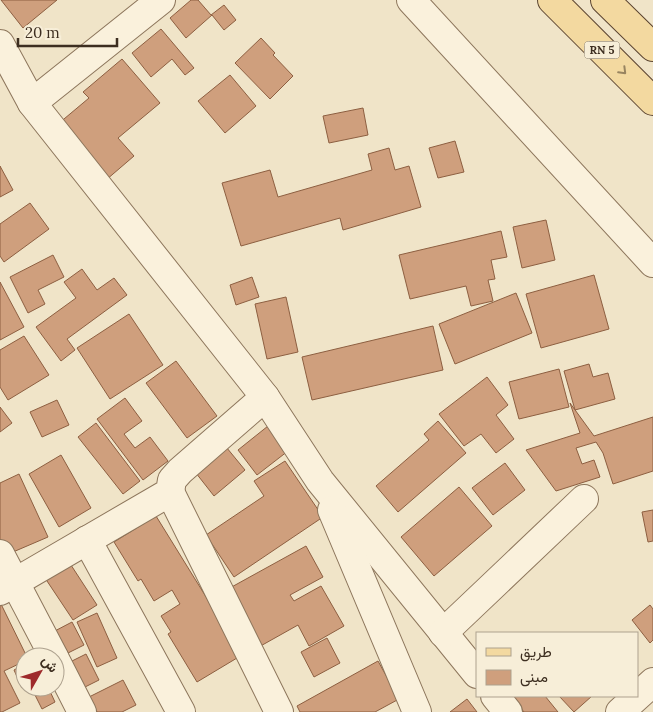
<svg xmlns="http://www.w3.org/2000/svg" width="653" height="712" viewBox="0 0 653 712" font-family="Lora,Vazirmatn,serif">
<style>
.building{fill:#cf9f7d;stroke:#8d5f41}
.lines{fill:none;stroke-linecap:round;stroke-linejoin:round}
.street-casing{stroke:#8d765c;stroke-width:30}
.primary-casing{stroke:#5b4430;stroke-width:30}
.street{stroke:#faf1dc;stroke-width:28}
.primary{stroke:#f3d9a0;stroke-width:28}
.oneway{stroke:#988460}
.labels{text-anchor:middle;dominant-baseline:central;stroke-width:4;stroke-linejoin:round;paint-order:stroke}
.shield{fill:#f7eed8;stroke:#756857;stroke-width:1}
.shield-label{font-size:11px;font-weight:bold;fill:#3d2e20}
</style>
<rect width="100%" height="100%" fill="#f0e4c8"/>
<g class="building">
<path d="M1 0H57L23 28Z"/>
<path d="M191 0H198L211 15 224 5 236 20 224 30 212 15 186 38 170 18Z"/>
<path d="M161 29 194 68 185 75 172 59 151 77 132 53Z"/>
<path d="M261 38 275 53 273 55 293 76 270 99 235 63Z"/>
<path d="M122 59 160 103 118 138 134 156 106 180 58 124 89 98 83 92Z"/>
<path d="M230 75 256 106 225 133 198 101Z"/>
<path d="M363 108 368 135 329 143 323 116Z"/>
<path d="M455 141 464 172 438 178 429 148Z"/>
<path d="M389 148 395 170 409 166 421 207 343 230 340 218 241 246 222 183 270 170 278 197 372 170 368 154Z"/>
<path d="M0 166 13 190 0 197Z"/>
<path d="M30 203 49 229 4 262 0 256V224Z"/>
<path d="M546 220 555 260 522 268 513 227Z"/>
<path d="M501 231 507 257 491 260 495 279 488 280 493 301 471 306 466 286 410 299 399 255Z"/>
<path d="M53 255 64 277 38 290 45 304 28 313 10 277Z"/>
<path d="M82 269 97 290 114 278 127 295 67 339 75 350 61 361 36 327 76 298 64 282Z"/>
<path d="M594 275 609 329 541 348 526 294Z"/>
<path d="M252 277 259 297 236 305 230 285Z"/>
<path d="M0 282 24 327 0 340Z"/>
<path d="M516 293 532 333 455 364 439 324Z"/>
<path d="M286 297 298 352 267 359 255 304Z"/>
<path d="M129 314 163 365 110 399 77 348Z"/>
<path d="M433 326 443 370 312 400 302 357Z"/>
<path d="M24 336 49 375 8 400 0 387V350Z"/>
<path d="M176 361 217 416 187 438 146 383Z"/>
<path d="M589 364 593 377 608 373 615 399 575 410 564 371Z"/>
<path d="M559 369 569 407 519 419 509 382Z"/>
<path d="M487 377 508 405 496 415 514 439 496 453 481 434 464 446 439 414Z"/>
<path d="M125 398 142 421 124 434 135 448 150 437 168 461 143 480 97 419Z"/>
<path d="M57 400 69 425 42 437 30 412Z"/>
<path d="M570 403 594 436 653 417V471L613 484 603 453 596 442 576 448 582 464 594 460 600 477 556 491 526 450 580 433Z"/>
<path d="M0 407 12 423 0 432Z"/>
<path d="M438 421 466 453 398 512 376 486 429 440 424 434Z"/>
<path d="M96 423 140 481 123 494 78 437Z"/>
<path d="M268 426 288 451 257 475 238 450Z"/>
<path d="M222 442 245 470 214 496 192 468Z"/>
<path d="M61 455 91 508 59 527 29 474Z"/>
<path d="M285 461 323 517 234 577 206 535 264 496 254 481Z"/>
<path d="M505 463 525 490 493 515 472 488Z"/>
<path d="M19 474 48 537 6 555 0 541V483Z"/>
<path d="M459 487 492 526 434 576 401 537Z"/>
<path d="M653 510V541L648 542 642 512Z"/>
<path d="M156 516 242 655 197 682 168 634 171 632 161 616 180 604 172 590 154 601 141 579 138 581 114 542Z"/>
<path d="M306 546 323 577 290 595 294 601 321 586 344 626 309 646 298 625 257 648 228 589Z"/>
<path d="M69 562 97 605 73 620 45 578Z"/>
<path d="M0 602 27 657H25V661L4 671 20 703 2 712H0Z"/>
<path d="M650 605 653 609V640L650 643 632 620Z"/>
<path d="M97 613 117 658 97 667 77 622Z"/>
<path d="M72 622 84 645 62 656 51 633Z"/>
<path d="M327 638 340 663 314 677 301 652Z"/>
<path d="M86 654 99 680 79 690 66 664Z"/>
<path d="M378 661 399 699 375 712H300L297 706Z"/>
<path d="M25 664V686L22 688 14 670Z"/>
<path d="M123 680 136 705 122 712H97L89 697Z"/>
<path d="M31 687H48L55 702 42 709Z"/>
<path d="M511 696H545L558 712H524Z"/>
<path d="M559 696H592L574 712Z"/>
<path d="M467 699 477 712H450Z"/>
</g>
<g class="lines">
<g class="street-casing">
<g id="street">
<path d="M411 0 653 263"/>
<path d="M0 44 32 103 265 397 320 481 477 674"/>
<path d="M32 103 161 0"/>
<path d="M170 492 279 712"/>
<path d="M332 510 417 712"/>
<path d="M87 540 181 712"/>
<path d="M0 554 54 657"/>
<path d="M0 591 170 492 172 480 180 471 265 397"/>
<path d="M443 633 584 499"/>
<path d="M55 659 82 712"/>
<path d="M495 696 508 712"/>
<path d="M620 712 653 682"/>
</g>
</g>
<g class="primary-casing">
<g id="primary">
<path d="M552 0 653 101"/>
<path d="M605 0 653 47"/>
</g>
</g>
<use href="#street" class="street"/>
<use href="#primary" class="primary"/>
</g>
<defs><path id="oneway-chevron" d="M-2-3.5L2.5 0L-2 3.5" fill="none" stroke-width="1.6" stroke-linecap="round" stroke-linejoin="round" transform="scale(1.25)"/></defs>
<use class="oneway" href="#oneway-chevron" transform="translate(623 71) rotate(45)"/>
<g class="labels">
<rect class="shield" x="584.5" y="41.5" width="35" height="17" rx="4"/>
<g class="shield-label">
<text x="602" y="50">RN 5</text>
</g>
</g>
<rect x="476" y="632" width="162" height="65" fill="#f7eed8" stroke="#ada18e"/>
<rect x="486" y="648" width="25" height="8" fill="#f3d9a0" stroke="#ada18e"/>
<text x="520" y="657" font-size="15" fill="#3d2e20">طريق</text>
<rect x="486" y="670" width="25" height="15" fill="#cf9f7d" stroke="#ada18e"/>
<text x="520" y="682" font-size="15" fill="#3d2e20">مبنى</text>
<g transform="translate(40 672) rotate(51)"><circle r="24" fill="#f7eed8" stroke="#ada18e"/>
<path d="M0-4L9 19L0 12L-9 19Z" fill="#9e2a2b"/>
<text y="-8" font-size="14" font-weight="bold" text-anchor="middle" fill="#3d2e20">ش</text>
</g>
<path d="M18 38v8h99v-8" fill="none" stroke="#3d2e20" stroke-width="2.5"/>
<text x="25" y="38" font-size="15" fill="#3d2e20" stroke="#f7eed8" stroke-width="4" paint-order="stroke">20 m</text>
</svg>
